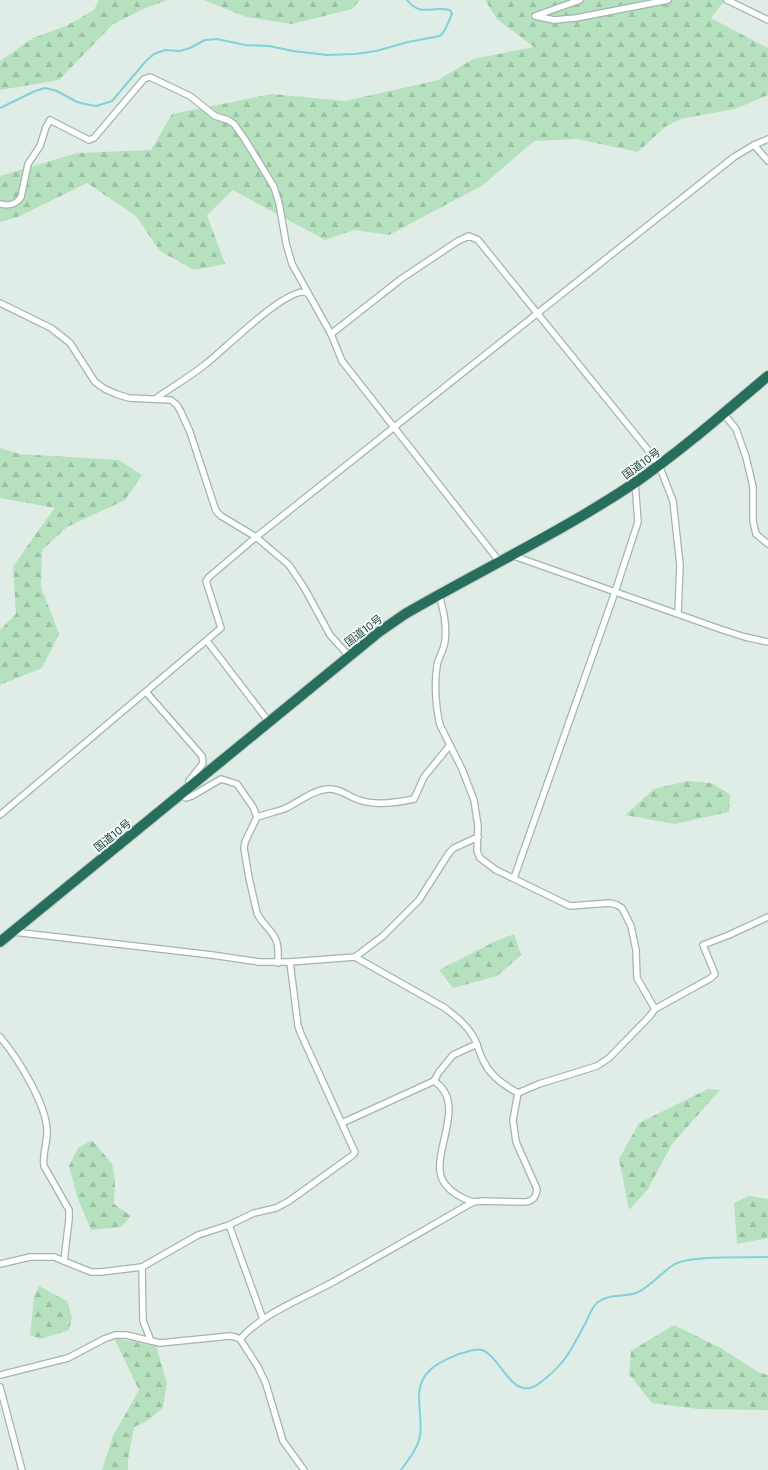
<svg xmlns="http://www.w3.org/2000/svg" width="768" height="1470" viewBox="0 0 768 1470" font-family="'Exo 2','Noto Sans JP',sans-serif">
<style>
.forest{fill:url(#forest-firs)}
.lines{fill:none;stroke-linecap:round;stroke-linejoin:round}
.stream{stroke:#82d1d9;stroke-width:2}
.street-casing{stroke:#a2b5ad;stroke-width:8}
.highway-casing{stroke:#c0c9c6;stroke-width:12}
.street{stroke:#fff;stroke-width:5.5}
.highway{stroke:#276f5c;stroke-width:10}
.labels{text-anchor:middle;dominant-baseline:central;stroke-width:4;stroke-linejoin:round;paint-order:stroke}
.street-label{font-size:11px;fill:#1f3f35;stroke:#f1f9f5}
</style>
<defs>
<pattern id="forest-firs" width="22" height="20" patternUnits="userSpaceOnUse"><rect width="22" height="20" fill="#b6e1bf"/><path d="M5 1l3.5 6h-7zM16 11l3.5 6h-7z" fill="#9cc2a5"/></pattern>
</defs>
<rect width="100%" height="100%" fill="#e0ede6"/>
<g class="forest">
<path d="M99 0H168L148 7 113 24 59 80 0 90V61L33 38 66 26 94 10Z"/>
<path d="M204 0H360L352 9 292 24 246 17Z"/>
<path d="M485 0H725L711 18 768 48V95L735 109 680 119 665 127 638 152 577 139 534 141 483 185 389 235 354 230 325 240 233 190 207 215 225 264 194 270 160 251 136 216 87 183 18 217 0 222V176L77 153 151 150 172 114 272 94 345 101 438 80 473 59 534 47 497 19Z"/>
<path d="M0 448 20 454 119 460 142 475 125 500 67 527 42 550 41 587 59 634 42 668 0 685V630L16 614 13 567 37 532 55 508 0 498Z"/>
<path d="M687 781 711 783 730 794 729 812 675 824 625 815 654 789Z"/>
<path d="M514 934 521 955 497 976 453 988 439 970 494 942Z"/>
<path d="M708 1089 720 1090 672 1144 648 1189 629 1210 619 1159 639 1123Z"/>
<path d="M92 1140 112 1164 115 1181 114 1204 131 1216 121 1227 91 1230 78 1199 69 1166 78 1148Z"/>
<path d="M749 1196 768 1199V1238L737 1244 734 1203Z"/>
<path d="M39 1286 67 1301 72 1317 69 1330 41 1339 30 1335 34 1297Z"/>
<path d="M674 1325 719 1347 758 1372 768 1375V1410L698 1409 652 1403 629 1374 631 1351Z"/>
<path d="M114 1338 156 1346 167 1383 163 1408 147 1421 134 1427 128 1460V1470H102L113 1436 139 1390Z"/>
</g>
<g class="lines">
<g class="stream">
<path d="M0 108 35 91 45 88 57 91 77 102 85 104 96 106 112 101 146 61 154 54 165 50 180 51 190 48 205 40 217 39 245 45 269 46 293 51 327 55 355 54 376 51 408 42 440 36 445 30 452 14 450 10C432 5 421 18 407 0"/>
<path d="M401 1470C408 1460 418 1448 420 1436 424 1413 410 1389 430 1370 438 1362 449 1358 459 1354 467 1352 475 1348 482 1350 500 1356 510 1396 533 1387 538 1385 542 1381 546 1378 567 1361 573 1346 586 1322 589 1316 592 1306 598 1302 608 1294 625 1297 636 1293 651 1287 661 1272 675 1264 693 1255 746 1258 768 1257"/>
</g>
<g class="street-casing">
<g id="street">
<path d="M580 0 535 16 554 20 576 18 668 0"/>
<path d="M727 0 768 20"/>
<path d="M754 145 768 161"/>
<path d="M0 204C9 206 16 205 21 197L28 164 40 146 46 127 50 120 89 140 94 138 144 79 150 77 190 96 215 116 228 120 234 124 244 138 274 187 279 203 286 243 292 264 331 334 342 361 499 561"/>
<path d="M0 303 51 328 70 343 95 382 105 389 116 394 129 398 171 400 177 405 181 412 190 432 216 511 221 516 256 537 289 565 305 589 330 635 349 656"/>
<path d="M331 334 401 279 458 241 469 236 478 240 644 445 659 465 673 501 680 565 678 614"/>
<path d="M155 399C172 387 191 376 207 363 224 350 289 284 307 293"/>
<path d="M723 413 736 429 746 457 753 487V521L756 534 768 544"/>
<path d="M511 555 720 629 745 637 768 642"/>
<path d="M439 594C443 609 447 624 445 640 445 649 438 657 437 666 434 683 436 709 440 725L462 769 474 800 478 826 477 851 480 858 496 870 570 906 610 903 617 905 622 908 631 926 636 950 637 978 655 1009"/>
<path d="M207 641 269 722"/>
<path d="M146 692 202 756 203 763 189 781V786"/>
<path d="M181 794 186 798 192 796 221 779 237 784 253 807 257 817"/>
<path d="M0 815 221 628 206 581 209 577 256 537 734 157 754 145 768 139"/>
<path d="M514 878 615 592 638 522 635 482"/>
<path d="M14 932 212 955 259 962H290L355 957 445 1008C455 1016 466 1024 473 1036 478 1044 479 1054 484 1062 490 1075 505 1086 518 1093"/>
<path d="M355 957 383 936 419 900 449 853 454 848 478 837"/>
<path d="M278 963C278 955 279 947 276 940 272 930 262 924 257 913L249 878 244 848 245 842 257 817C266 814 275 812 284 809 298 803 312 790 328 789 340 788 349 797 359 800 376 806 396 803 414 799L424 777 450 745"/>
<path d="M0 1037C17 1057 48 1106 47 1133 47 1144 42 1155 44 1166L69 1210V1219L64 1261"/>
<path d="M434 1081 439 1072 453 1055 477 1044"/>
<path d="M518 1093 539 1084 597 1066 609 1058 649 1017 655 1009 711 978 715 974 703 945 729 935 768 917"/>
<path d="M342 1123 434 1081C471 1105 425 1159 445 1184 452 1193 463 1199 473 1202"/>
<path d="M229 1225 263 1319"/>
<path d="M0 1264 30 1257H54L91 1272H101L142 1267 198 1235 229 1225 254 1213 276 1208 289 1201 353 1155 355 1152 353 1148 301 1034 298 1026 290 962"/>
<path d="M142 1267 143 1321 151 1341"/>
<path d="M240 1339C265 1312 300 1300 333 1282 380 1256 426 1229 473 1202L482 1201 523 1202C532 1202 536 1198 537 1189L516 1142 513 1120 518 1093"/>
<path d="M0 1375 68 1358 104 1339 115 1335H126L160 1343 230 1336 235 1337 240 1339 258 1367 266 1384 283 1441 304 1470"/>
<path d="M0 1387 22 1470"/>
</g>
</g>
<g class="highway-casing">
<path id="highway" d="M0 942 379 632 405 614C481 570 563 531 636 482 682 450 725 412 768 376"/>
</g>
<use href="#street" class="street"/>
<use href="#highway" class="highway"/>
</g>
<g class="labels">
<g class="street-label">
<text transform="translate(641 463) rotate(-36)">国道10号</text>
<text transform="translate(363 630) rotate(-37)">国道10号</text>
<text transform="translate(112 835) rotate(-39)">国道10号</text>
</g>
</g>
</svg>
